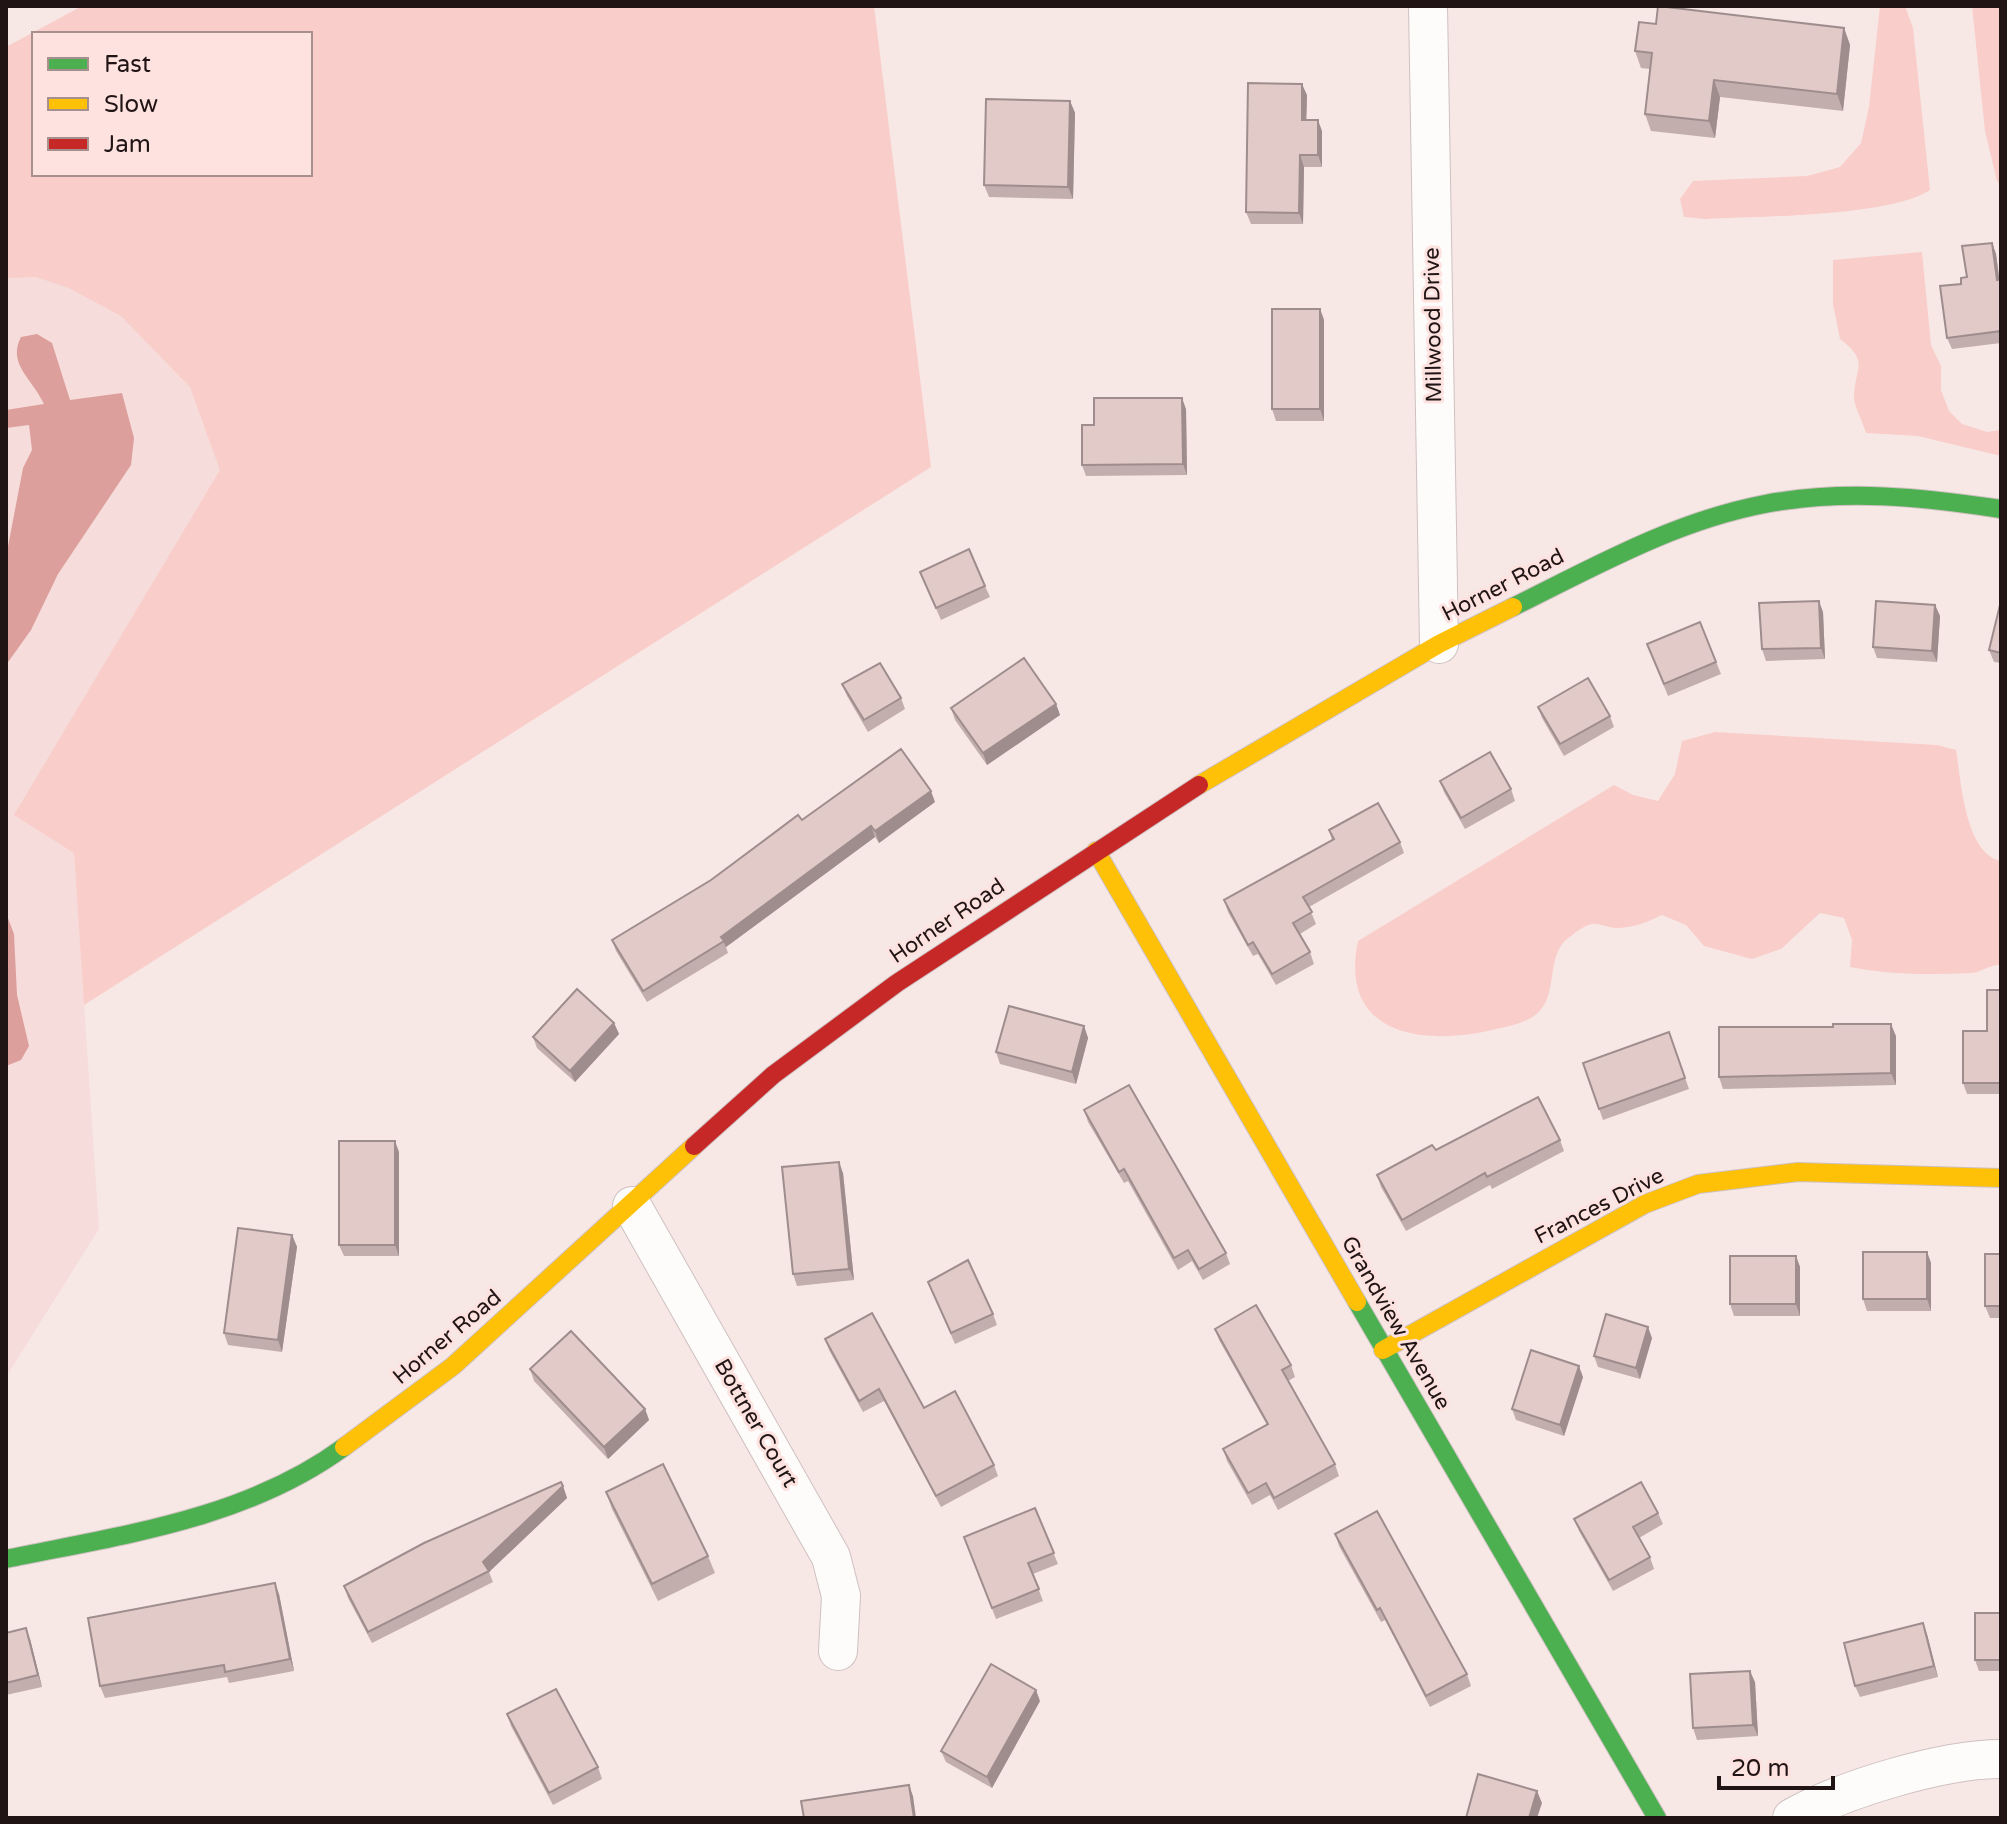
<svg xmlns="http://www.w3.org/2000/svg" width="2007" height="1824" viewBox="0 0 2007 1824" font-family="'Varela Round',sans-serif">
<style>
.built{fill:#f6dcda}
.green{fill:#f9cdc9;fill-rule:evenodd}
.water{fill:#dc9f9c}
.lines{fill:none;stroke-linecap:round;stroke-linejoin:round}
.street-casing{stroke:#cec1c0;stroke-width:40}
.fast-casing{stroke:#cec1c0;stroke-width:20}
.slow-casing{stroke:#cec1c0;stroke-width:20}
.jam-casing{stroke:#cec1c0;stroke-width:20}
.street{stroke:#fefcfb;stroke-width:38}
.fast{stroke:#4caf50;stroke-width:18}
.slow{stroke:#ffc107;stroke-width:18}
.jam{stroke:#c62828;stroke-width:18}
.wall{fill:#c2aeac}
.shaded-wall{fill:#9e8d8c}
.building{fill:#e1cac8;stroke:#9e8d8c;stroke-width:2}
.labels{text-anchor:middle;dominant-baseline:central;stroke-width:6;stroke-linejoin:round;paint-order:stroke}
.street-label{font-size:22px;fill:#201514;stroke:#fde2e0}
</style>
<rect width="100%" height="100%" fill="#f7e8e6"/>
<path class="built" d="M6 166 356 383 74 853 99 1229 6 1377Z"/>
<g class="green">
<path d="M82 6H874L931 467 84 1005 74 853 14 815 220 470 190 387 121 316 69 288 36 277 6 278V47ZM310 34V174H34V34Z"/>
<path d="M1880 6H1905L1913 28 1930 190C1889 217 1759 216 1705 219L1684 217 1680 199 1693 181 1807 176 1840 167 1861 143 1869 107Z"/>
<path d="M1972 6H2001V185L1997 181 1985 131Z"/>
<path d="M1922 252 1931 345 1941 366V390L1949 411 1962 424 1987 432 2001 430V456L1918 436 1866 433C1863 422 1854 407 1854 396 1855 367 1870 362 1840 339L1833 304V260Z"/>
<path d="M1715 732 1937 745 1956 750C1961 780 1965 854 2001 861V965C1990 964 1982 972 1971 973 1931 975 1890 975 1850 967L1852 940 1844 918 1820 913 1781 949 1752 959 1704 946 1686 925 1662 915C1648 922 1632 928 1616 928 1608 928 1599 923 1592 924 1585 925 1576 932 1571 936 1543 953 1561 998 1534 1016 1521 1025 1503 1027 1488 1031 1417 1046 1339 1032 1358 941L1614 785 1633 795 1658 801 1675 774 1682 741Z"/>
</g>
<g class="water">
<path d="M37 334 52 343 70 400 122 393 134 438 131 465 58 574 31 630 6 665V557L23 468 32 450 29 425 6 428V410L44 404C32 378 7 364 21 337Z"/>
<path d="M6 913 14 934 17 995 29 1046 21 1060 6 1066Z"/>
</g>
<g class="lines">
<g class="street-casing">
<g id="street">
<path d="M1428 6 1439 644"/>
<path d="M632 1206 831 1557 841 1596 838 1651"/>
<path d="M1792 1818C1843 1789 1943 1759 2001 1759"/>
</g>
</g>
<g class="fast-casing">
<g id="fast">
<path d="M1513 607C1594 567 1675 521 1765 504 1844 489 1923 497 2001 509"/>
<path d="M1357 1302 1657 1818"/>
<path d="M6 1559C122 1535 246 1519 344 1447"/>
</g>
</g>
<g class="slow-casing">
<g id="slow">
<path d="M1199 785 1439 644 1513 607"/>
<path d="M1096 851 1357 1302"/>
<path d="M1383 1350 1645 1204 1698 1184 1798 1172 2001 1178"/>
<path d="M344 1447 453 1366 694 1146"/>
</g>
</g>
<g class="jam-casing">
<path id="jam" d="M694 1146 773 1075 897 983 1199 785"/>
</g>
<use href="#street" class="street"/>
<use href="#fast" class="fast"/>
<use href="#slow" class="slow"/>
<use href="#jam" class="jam"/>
</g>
<g class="wall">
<path d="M1656 24 1844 28 1850 45 1843 111 1720 97 1715 138 1651 131 1645 114 1650 69 1641 68 1635 51Z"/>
<path d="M1307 95 1306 120 1322 131V167H1304L1303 224H1251L1246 212Z"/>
<path d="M1070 101 1075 113 1073 199 989 197 984 185Z"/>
<path d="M1992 243 1996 254 1999 279H2001V343L1952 349 1947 338 1961 284Z"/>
<path d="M1320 309 1324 320V421H1276L1272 409Z"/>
<path d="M1186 409 1187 475 1086 476 1082 465 1094 425Z"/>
<path d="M920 572 985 586 990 597 941 620Z"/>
<path d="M1935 605 1940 616 1937 662 1877 658 1873 647Z"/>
<path d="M2001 605V663L1994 662 1989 650Z"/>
<path d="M1823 612 1825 659 1766 661 1762 649Z"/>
<path d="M1700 622 1721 674 1668 696 1647 644Z"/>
<path d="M842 684 901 698 905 709 868 732 847 696Z"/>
<path d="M1056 704 1060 715 987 765 955 720 951 708Z"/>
<path d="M1538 707 1610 716 1614 727 1564 756 1542 718Z"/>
<path d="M1440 781 1511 789 1515 801 1465 829 1444 792Z"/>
<path d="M935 802 879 843 875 837 726 947 728 953 647 1002 616 951 612 940 711 880 802 820Z"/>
<path d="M1329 830 1400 842 1404 853 1309 907 1316 924 1300 934 1310 952 1314 964 1276 985 1258 954 1253 956 1228 912 1224 900 1332 840Z"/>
<path d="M2001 990V1094H1967L1963 1083 1987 1031Z"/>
<path d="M614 1023 619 1034 575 1082 537 1048 533 1037Z"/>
<path d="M1084 1026 1088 1038 1076 1084 1000 1064 996 1052Z"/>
<path d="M1669 1032 1689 1089 1603 1120 1583 1063Z"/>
<path d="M1896 1036V1085L1723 1089 1719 1077Z"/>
<path d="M1084 1110 1226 1253 1230 1264 1203 1280 1192 1261 1178 1270 1128 1181 1124 1183 1088 1122Z"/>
<path d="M1560 1140 1564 1151 1492 1189 1490 1185 1406 1231 1381 1187 1377 1175 1436 1150Z"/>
<path d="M399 1152V1256H344L339 1245Z"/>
<path d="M843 1173 854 1280 797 1286 793 1274Z"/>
<path d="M292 1235 297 1247 282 1352 228 1345 224 1333Z"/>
<path d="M1927 1252 1931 1263V1311H1867L1863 1299Z"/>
<path d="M2001 1254V1318H1990L1985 1306Z"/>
<path d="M1796 1256 1800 1267V1316H1734L1730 1304Z"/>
<path d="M928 1282 993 1314 997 1325 955 1344Z"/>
<path d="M1215 1329 1291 1365 1295 1377 1288 1381 1335 1464 1339 1476 1278 1510 1270 1495 1252 1505 1227 1461 1223 1449 1267 1425 1219 1340Z"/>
<path d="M1652 1338 1640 1379 1598 1367 1594 1356Z"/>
<path d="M825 1339 924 1408 994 1465 998 1476 941 1507 884 1401 863 1412 829 1350Z"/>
<path d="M530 1369 645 1409 649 1420 608 1459 534 1381Z"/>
<path d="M1583 1377 1564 1436 1516 1420 1512 1409Z"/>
<path d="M563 1486 567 1498 489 1572 493 1582 372 1643 348 1598 344 1586Z"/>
<path d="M606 1492 708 1556 715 1573 658 1601 612 1509Z"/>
<path d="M1035 1508 1058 1564 1033 1574 1043 1601 996 1619 964 1537Z"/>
<path d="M1658 1513 1663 1524 1639 1538 1650 1557 1654 1569 1613 1591 1579 1531 1574 1519Z"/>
<path d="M1335 1534 1467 1674 1471 1686 1430 1707 1385 1620 1381 1622 1339 1546Z"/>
<path d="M279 1594 294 1671 229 1683 227 1677 105 1698 100 1686Z"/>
<path d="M2001 1613V1671H1979L1975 1660Z"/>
<path d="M1923 1623 1938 1677 1860 1697 1855 1686Z"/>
<path d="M6 1633 30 1639 42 1687 6 1695Z"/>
<path d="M1755 1682 1758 1736 1697 1740 1693 1728Z"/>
<path d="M1040 1701 992 1788 946 1762 941 1751Z"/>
<path d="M507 1714 598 1767 602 1779 553 1805 511 1726Z"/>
</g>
<g class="shaded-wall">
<path d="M1844 28 1850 45 1843 111 1837 94Z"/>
<path d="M1714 80 1720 97 1715 138 1709 121Z"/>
<path d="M1302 84 1307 95 1306 131 1302 120Z"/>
<path d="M1070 101 1075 113 1073 199 1068 187Z"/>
<path d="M1318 120 1322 131V167L1318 155Z"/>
<path d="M1300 155 1304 167 1303 224 1299 213Z"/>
<path d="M1992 243 1996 254 2001 291 1997 280Z"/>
<path d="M1320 309 1324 320V421L1320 409Z"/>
<path d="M1182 398 1186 409 1187 475 1183 464Z"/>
<path d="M1819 601 1823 612 1825 659 1821 648Z"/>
<path d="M1935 605 1940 616 1937 662 1932 651Z"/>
<path d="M1056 704 1060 715 987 765 983 753Z"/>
<path d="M931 791 935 802 879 843 875 831Z"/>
<path d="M871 826 875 837 726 947 721 937Z"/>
<path d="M614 1023 619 1034 575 1082 570 1071Z"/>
<path d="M1891 1024 1896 1036V1085L1891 1073Z"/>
<path d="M1084 1026 1088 1038 1076 1084 1072 1072Z"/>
<path d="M395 1141 399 1152V1256L395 1245Z"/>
<path d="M839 1162 843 1173 854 1280 849 1269Z"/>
<path d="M292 1235 297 1247 282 1352 278 1340Z"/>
<path d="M1927 1252 1931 1263V1311L1927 1299Z"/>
<path d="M1796 1256 1800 1267V1316L1796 1304Z"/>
<path d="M1648 1327 1652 1338 1640 1379 1636 1368Z"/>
<path d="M1579 1366 1583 1377 1564 1436 1560 1425Z"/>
<path d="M645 1409 649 1420 608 1459 604 1447Z"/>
<path d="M563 1486 567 1498 489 1572 483 1562Z"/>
<path d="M275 1583 279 1594 294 1671 290 1659Z"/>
<path d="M1923 1623 1927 1634 1938 1677 1934 1666Z"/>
<path d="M26 1628 30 1639 42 1687 38 1675Z"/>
<path d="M1750 1671 1755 1682 1758 1736 1753 1725Z"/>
<path d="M1036 1690 1040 1701 992 1788 987 1777Z"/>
<path d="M909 1785 913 1796 916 1818H914Z"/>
<path d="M1537 1791 1542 1803 1537 1818H1529Z"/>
</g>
<g class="building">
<path d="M1658 6 1844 28 1837 94 1714 80 1709 121 1645 114 1652 53 1635 51 1639 22 1656 24Z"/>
<path d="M1248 83 1302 84V120H1318V155H1300L1299 213 1246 212Z"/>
<path d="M986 99 1070 101 1068 187 984 185Z"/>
<path d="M1992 243 1997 280 2001 279V331L1947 338 1940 286 1961 284V278L1967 277 1962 246Z"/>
<rect x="1272" y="309" width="48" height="100"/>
<path d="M1094 398H1182L1183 464 1082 465V425H1094Z"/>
<path d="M969 549 985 586 936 608 920 572Z"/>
<path d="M1819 601 1821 648 1762 649 1759 603Z"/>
<path d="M1876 601 1935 605 1932 651 1873 647Z"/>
<path d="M2000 605H2001V653L1989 650Z"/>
<path d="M1700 622 1716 662 1664 684 1647 644Z"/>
<path d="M1024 658 1056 704 983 753 951 708Z"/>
<path d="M880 663 901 698 864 720 842 684Z"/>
<path d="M1588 678 1610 716 1560 744 1538 707Z"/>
<path d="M901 749 931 791 875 831 871 826 721 937 724 941 643 991 612 940 711 880 798 815 802 820Z"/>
<path d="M1490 752 1511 789 1461 818 1440 781Z"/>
<path d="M1378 803 1400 842 1303 897 1312 912 1293 923 1310 952 1272 974 1253 942 1248 945 1224 900 1334 839 1329 830Z"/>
<path d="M577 989 614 1023 570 1071 533 1037Z"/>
<path d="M1987 990H2001V1083H1963V1031H1987Z"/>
<path d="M1009 1006 1084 1026 1072 1072 996 1052Z"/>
<path d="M1833 1024H1891V1073L1719 1077V1027H1833Z"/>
<path d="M1669 1032 1685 1078 1599 1109 1583 1063Z"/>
<path d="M1129 1085 1226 1253 1199 1269 1188 1250 1174 1258 1124 1169 1119 1172 1084 1110Z"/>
<path d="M1538 1097 1560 1140 1487 1177 1485 1173 1402 1220 1377 1175 1432 1145 1436 1150Z"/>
<rect x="339" y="1141" width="56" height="104"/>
<path d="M839 1162 849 1269 793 1274 782 1167Z"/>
<path d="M238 1228 292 1235 278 1340 224 1333Z"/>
<rect x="1863" y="1252" width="64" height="47"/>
<rect x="1985" y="1254" width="16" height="52"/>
<rect x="1730" y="1256" width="66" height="48"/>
<path d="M968 1260 993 1314 951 1333 928 1282Z"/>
<path d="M1256 1305 1291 1365 1282 1370 1335 1464 1274 1498 1266 1483 1248 1493 1223 1449 1268 1424 1215 1329Z"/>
<path d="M872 1313 924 1408 955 1391 994 1465 936 1496 879 1389 859 1401 825 1339Z"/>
<path d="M1606 1314 1648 1327 1636 1368 1594 1356Z"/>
<path d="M571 1331 645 1409 604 1447 530 1369Z"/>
<path d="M1531 1350 1579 1366 1560 1425 1512 1409Z"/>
<path d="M663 1464 708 1556 652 1584 606 1492Z"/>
<path d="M561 1482 563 1486 483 1562 489 1571 368 1632 344 1586 424 1543Z"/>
<path d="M1641 1482 1658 1513 1633 1527 1650 1557 1609 1580 1574 1519Z"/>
<path d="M1035 1508 1054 1553 1028 1563 1039 1589 992 1608 964 1537Z"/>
<path d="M1377 1511 1467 1674 1426 1696 1380 1608 1377 1610 1335 1534Z"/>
<path d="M275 1583 290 1659 225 1672 224 1665 100 1686 88 1618Z"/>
<rect x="1975" y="1613" width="26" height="47"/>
<path d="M1923 1623 1934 1666 1855 1686 1844 1643Z"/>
<path d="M26 1628 38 1675 6 1683V1633Z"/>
<path d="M991 1664 1036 1690 987 1777 941 1751Z"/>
<path d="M1750 1671 1753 1725 1693 1728 1690 1674Z"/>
<path d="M556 1689 598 1767 549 1793 507 1714Z"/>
<path d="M1478 1774 1537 1791 1529 1818H1466Z"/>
<path d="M909 1785 914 1818H804L801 1801Z"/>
</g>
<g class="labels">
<g class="street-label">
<text transform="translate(1433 325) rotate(-91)">Millwood Drive</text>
<text transform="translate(1503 585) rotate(-27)">Horner Road</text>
<text transform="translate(947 921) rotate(-34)">Horner Road</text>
<text transform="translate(1599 1206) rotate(-27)">Frances Drive</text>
<text transform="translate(1396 1323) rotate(60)">Grandview Avenue</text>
<text transform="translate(447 1337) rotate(-40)">Horner Road</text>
<text transform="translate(756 1423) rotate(60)">Bottner Court</text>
</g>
</g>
<rect width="2007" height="1824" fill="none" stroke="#201514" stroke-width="16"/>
<rect x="32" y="32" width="280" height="144" fill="#fde2e0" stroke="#a5908e" stroke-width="2"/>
<rect x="48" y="58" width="40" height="12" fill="#4caf50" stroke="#a5908e" stroke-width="2"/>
<text x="104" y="72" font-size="24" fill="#201514">Fast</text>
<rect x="48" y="98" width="40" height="12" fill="#ffc107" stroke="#a5908e" stroke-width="2"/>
<text x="104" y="112" font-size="24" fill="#201514">Slow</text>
<rect x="48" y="138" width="40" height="12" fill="#c62828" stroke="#a5908e" stroke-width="2"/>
<text x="104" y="152" font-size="24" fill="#201514">Jam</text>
<path d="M1719 1776v12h114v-12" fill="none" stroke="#201514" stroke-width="4"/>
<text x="1731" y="1776" font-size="24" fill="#201514" stroke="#fde2e0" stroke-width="6" paint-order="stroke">20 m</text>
</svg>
